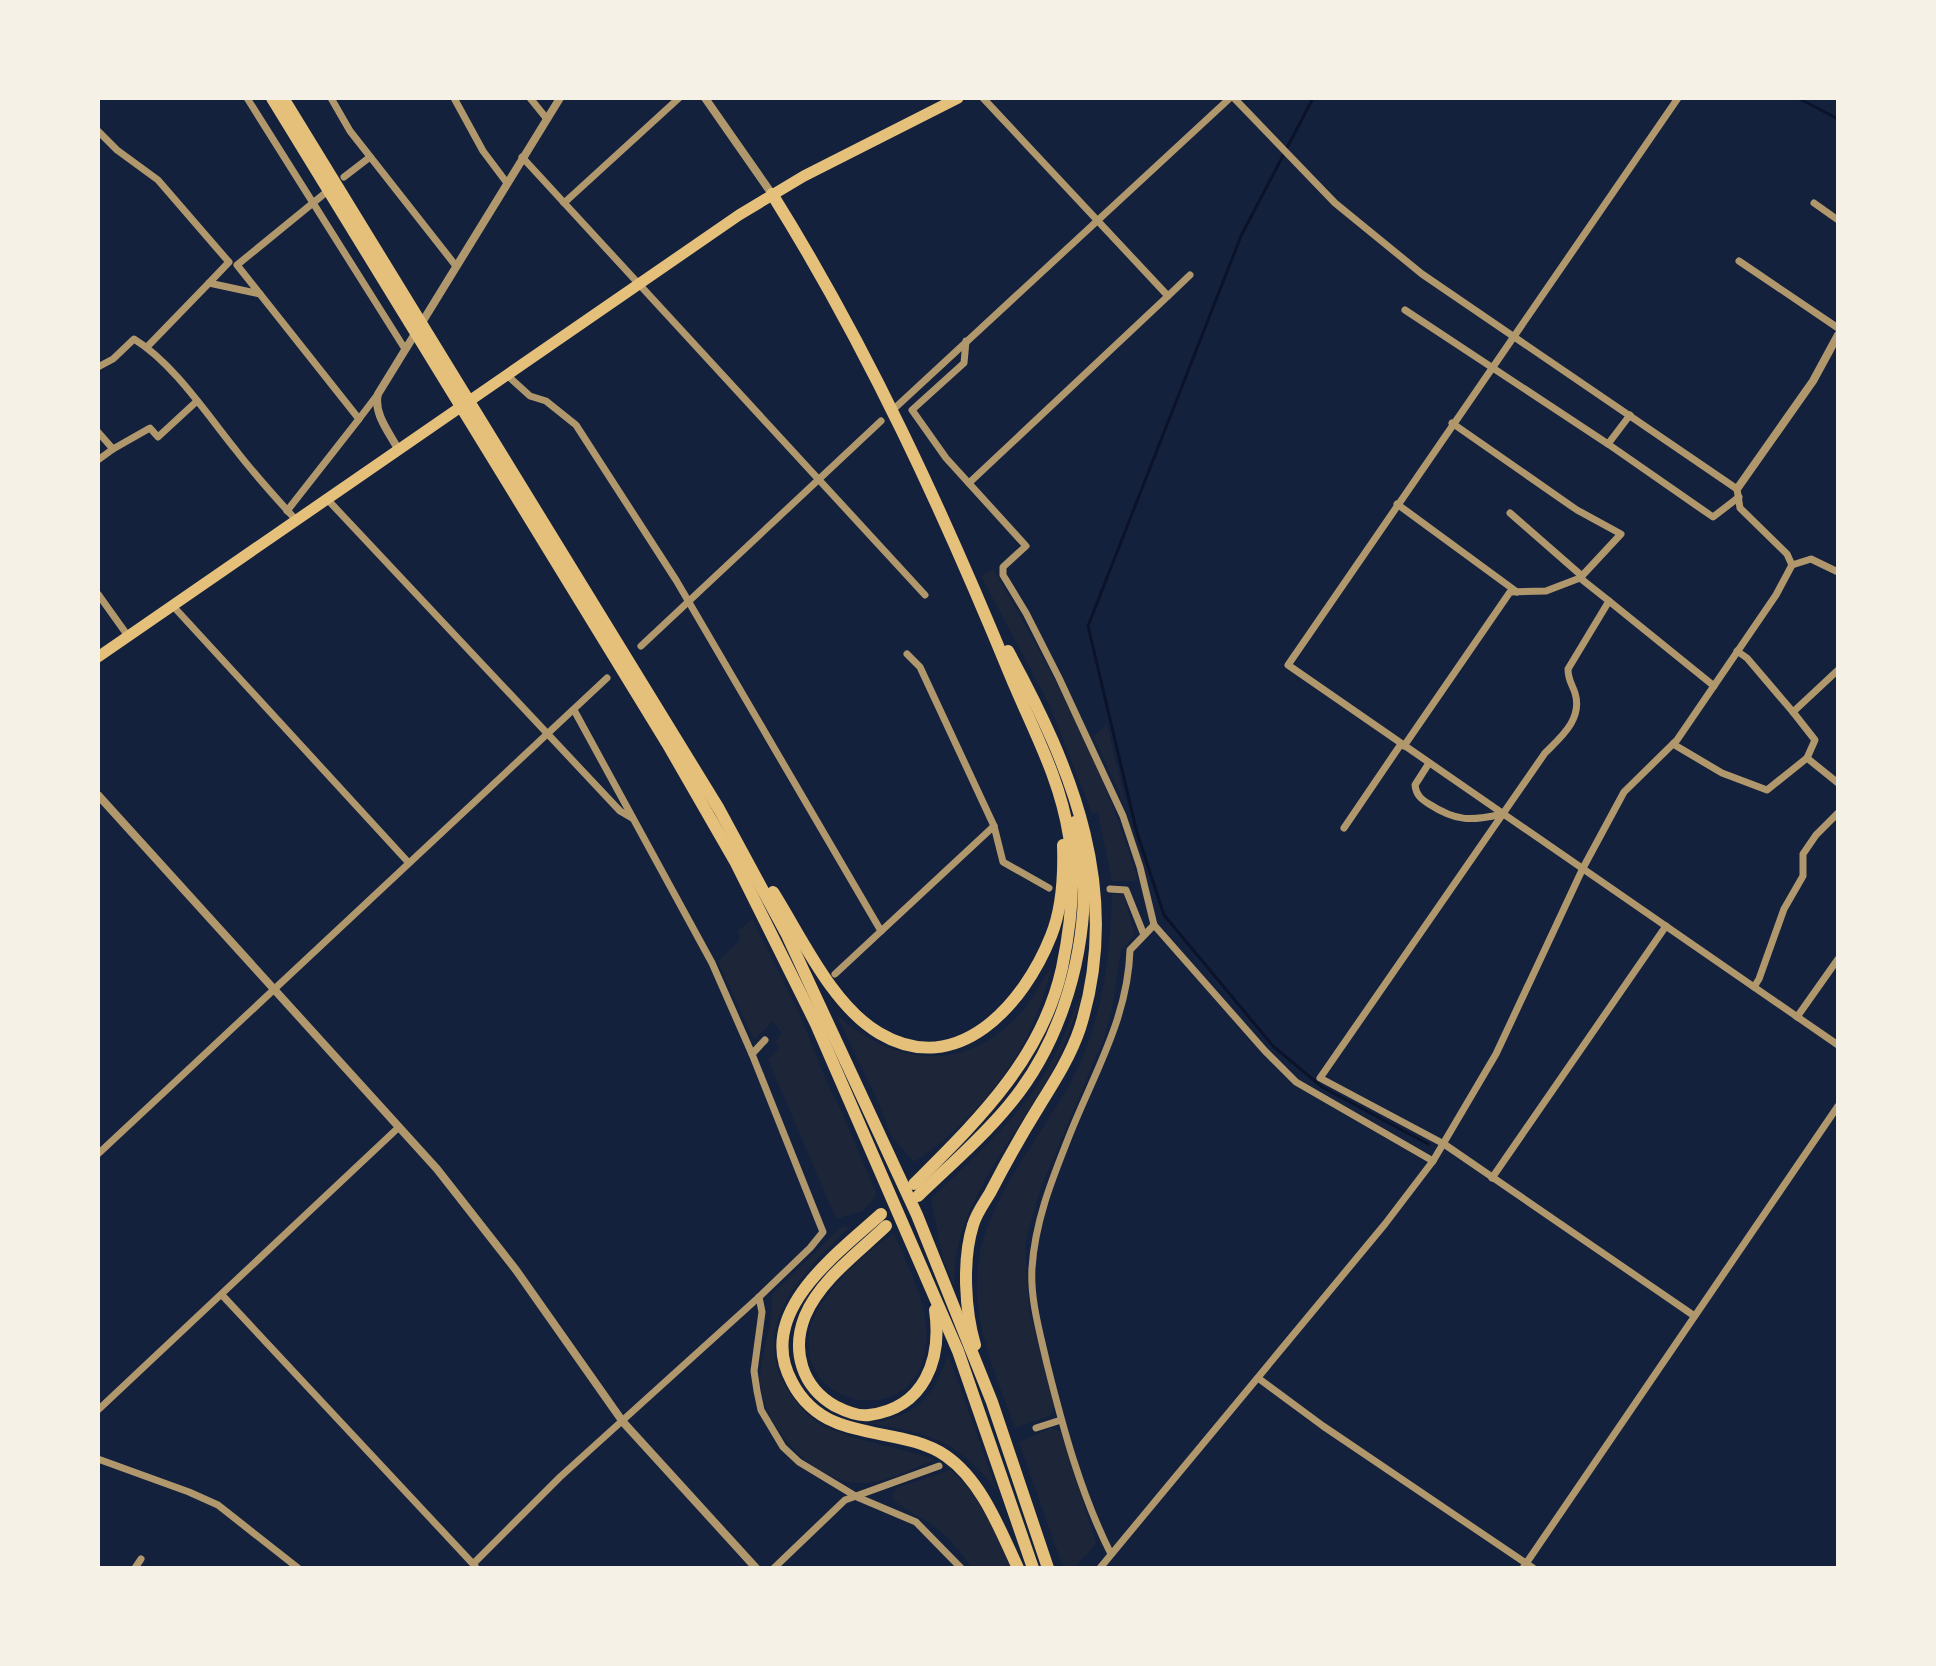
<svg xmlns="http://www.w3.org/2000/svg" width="1936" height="1666" viewBox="0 0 1936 1666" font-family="Ubuntu,sans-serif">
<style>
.green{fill:#1d2539}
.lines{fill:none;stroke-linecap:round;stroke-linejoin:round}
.stream{stroke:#0b132b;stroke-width:3}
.minor{stroke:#b1986c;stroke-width:7}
.tertiary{stroke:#b1986c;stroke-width:8}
.trunk{stroke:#e5c07b;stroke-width:11}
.motorway{stroke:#e5c07b;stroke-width:12}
</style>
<rect width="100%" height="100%" fill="#14213d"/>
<g class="green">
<path d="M993 569C1051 669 1106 770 1138 881H1112L1098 813H1092L1050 706 981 576Z"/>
<path d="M1107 725 1127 809 1093 736Z"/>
<path d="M1112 894 1124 895 1135 935 1121 951 1112 1009 1104 1038 1040 1190 1025 1244 1029 1310 1055 1406 1051 1415 1015 1428C998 1380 974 1328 977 1276 981 1205 1035 1146 1068 1087 1102 1025 1110 963 1112 894Z"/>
<path d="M752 919 799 1013 829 1087 842 1112 877 1195 863 1211 836 1219 768 1060 779 1048 775 1042 782 1033 773 1021 754 1040 718 962 740 939 738 931Z"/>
<path d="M1053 964C1048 979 1044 996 1038 1011 1016 1071 967 1127 914 1162L891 1136 880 1106 836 1014C888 1061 953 1075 1010 1024 1028 1008 1040 985 1053 964Z"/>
<path d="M1083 990C1075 1016 1067 1041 1055 1065 1023 1128 969 1185 956 1256 954 1265 955 1276 954 1286L942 1256 931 1198C970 1162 1011 1125 1041 1080 1058 1052 1070 1020 1083 990Z"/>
<path d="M841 1227H850C805 1270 747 1324 788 1390 797 1404 808 1417 822 1425 857 1443 899 1446 935 1460 912 1469 884 1484 859 1483 813 1482 761 1424 760 1379 760 1352 776 1320 771 1295Z"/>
<path d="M894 1233C908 1267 930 1306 926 1344 918 1433 793 1408 810 1329 818 1294 866 1252 894 1233Z"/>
<path d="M948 1354 997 1491C957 1439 931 1434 869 1423 916 1417 934 1398 948 1354Z"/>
<path d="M1052 1428 1061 1432 1096 1543 1075 1568H1063L1019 1442Z"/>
<path d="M951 1470C982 1496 997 1532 1013 1568H972C960 1551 946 1533 928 1522 915 1514 901 1509 892 1497L896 1488Z"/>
</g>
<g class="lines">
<g class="stream">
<path d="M1313 98 1241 236 1088 626 1137 833 1164 915 1273 1046 1322 1087 1428 1144"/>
<path d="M1798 98 1838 119"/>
</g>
<g class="minor">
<path d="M247 98 405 349"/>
<path d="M331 98 350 131 456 266"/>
<path d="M454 98 483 151 507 183"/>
<path d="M530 98 547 119"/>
<path d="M983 98 1168 296 1190 275"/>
<path d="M1234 98 1335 203 1422 274 1737 489 1740 508 1787 554 1792 565"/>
<path d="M1678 98 1288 665 1838 1045"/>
<path d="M98 131 117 150 158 180 228 261"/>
<path d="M522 157 925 595"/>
<path d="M344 177 370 157"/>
<path d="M564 203 679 98"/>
<path d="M1814 203 1838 220"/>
<path d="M1739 261 1838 328"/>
<path d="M209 283 229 262"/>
<path d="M260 294 359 419 378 394"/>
<path d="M1405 310 1608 444"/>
<path d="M966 341 964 363 912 410 946 458 1026 546 1003 567V575L1026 613 1059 678 1123 816 1140 867 1154 925 1265 1051 1296 1082 1433 1161"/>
<path d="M147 347 209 283 260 294 237 265 324 194"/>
<path d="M98 367 113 359 134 339C173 363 206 413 235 449 254 474 275 497 296 520"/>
<path d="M507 375 530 396 546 401 576 425 676 580 881 931"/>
<path d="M896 407 1230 98"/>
<path d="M1630 415 1608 444 1713 517 1739 497"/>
<path d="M1452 423 1577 510 1621 534 1580 578 1609 601 1568 669C1568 680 1572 684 1575 693 1583 719 1561 737 1545 753L1320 1078 1444 1144 1693 1315"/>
<path d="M98 432 113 449 98 460"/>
<path d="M113 449 150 428 158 437 197 401"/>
<path d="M969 483 1168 296"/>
<path d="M327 499 620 811 632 818"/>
<path d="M1397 504 1517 592"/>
<path d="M287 511 359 419"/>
<path d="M1510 513 1582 576"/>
<path d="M98 594 128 636"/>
<path d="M1609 601 1714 686"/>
<path d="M173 606 408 862"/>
<path d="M641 646 881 421"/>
<path d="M1737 651 1747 658 1793 712"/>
<path d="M907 654 920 667 994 826 1003 862 1049 888"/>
<path d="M1673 744 1722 773 1767 790 1807 758 1838 783"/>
<path d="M1404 746 1510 592 1546 591 1580 578"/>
<path d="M1807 758 1815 740 1793 712 1838 670"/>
<path d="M1429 763 1415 785C1416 795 1421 799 1429 804 1457 822 1471 821 1503 814"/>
<path d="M1344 828 1401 744"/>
<path d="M1110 889 1126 890 1144 935"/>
<path d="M835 974 994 826"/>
<path d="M1754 987 1759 979 1784 909 1803 876V854L1816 835 1838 813"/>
<path d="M1797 1017 1838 959"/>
<path d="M752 1054 765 1040"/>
<path d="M98 1154 607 678"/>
<path d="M1492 1178 1666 926"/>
<path d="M222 1295 475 1566"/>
<path d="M759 1297 762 1312 754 1371 757 1391 761 1410 783 1447 799 1462 857 1497 916 1522 961 1568"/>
<path d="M1258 1378 1323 1426 1533 1568"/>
<path d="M98 1410 399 1127"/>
<path d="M1036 1428 1061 1420"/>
<path d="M98 1459 189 1492 218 1505 298 1568"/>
<path d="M1111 1554C1081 1495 1063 1428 1047 1364 1040 1333 1030 1299 1032 1268 1035 1222 1051 1182 1068 1139 1092 1077 1128 1019 1130 950L1154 925"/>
<path d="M474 1563 560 1477 759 1297 810 1248 823 1232 752 1054 712 963 574 710"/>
<path d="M135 1568 141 1559"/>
<path d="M774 1568 845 1500 939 1466"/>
<path d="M1100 1568 1385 1224 1433 1161 1496 1054 1583 868 1624 792 1677 740 1776 595 1792 565 1811 559 1838 572"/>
<path d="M1523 1568 1838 1106"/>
</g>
<g class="tertiary">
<path d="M705 98 772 194"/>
<path d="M398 449C389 432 373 413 378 394L560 98"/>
<path d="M1737 489 1813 381 1838 335"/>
<path d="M98 795 437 1169 516 1270 623 1422 756 1568"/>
</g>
<path class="trunk" d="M98 657 739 215 804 176 958 98"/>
<g class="motorway">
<path d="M272 98 667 743 736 863 816 1024 958 1351 1033 1568"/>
<path d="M283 98 719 809 787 935 917 1215 992 1402 1048 1568"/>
<path d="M772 194C867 346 943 511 1011 677 1033 730 1060 778 1069 836 1076 880 1071 925 1062 968 1042 1059 977 1121 914 1184"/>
<path d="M773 892C802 938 832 1005 879 1033 958 1080 1024 1004 1051 936 1062 909 1064 874 1063 845"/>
<path d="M918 1196C949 1166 982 1138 1009 1105 1057 1048 1082 969 1084 895 1085 871 1079 846 1075 822"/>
<path d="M881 1214C837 1254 754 1313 792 1382 801 1400 817 1415 835 1422 870 1437 914 1434 946 1456 982 1481 1000 1530 1018 1568"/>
<path d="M886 1226C859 1252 820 1280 805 1316 791 1351 802 1387 835 1406 845 1411 858 1417 869 1415 925 1408 942 1359 935 1310"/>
<path d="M975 1345C965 1311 962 1260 973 1225 976 1214 984 1203 990 1193 1006 1162 1023 1132 1041 1103 1056 1079 1071 1055 1080 1028 1123 892 1073 770 1008 651"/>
</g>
</g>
<rect width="1936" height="1666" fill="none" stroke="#f6f1e7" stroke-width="200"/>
</svg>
